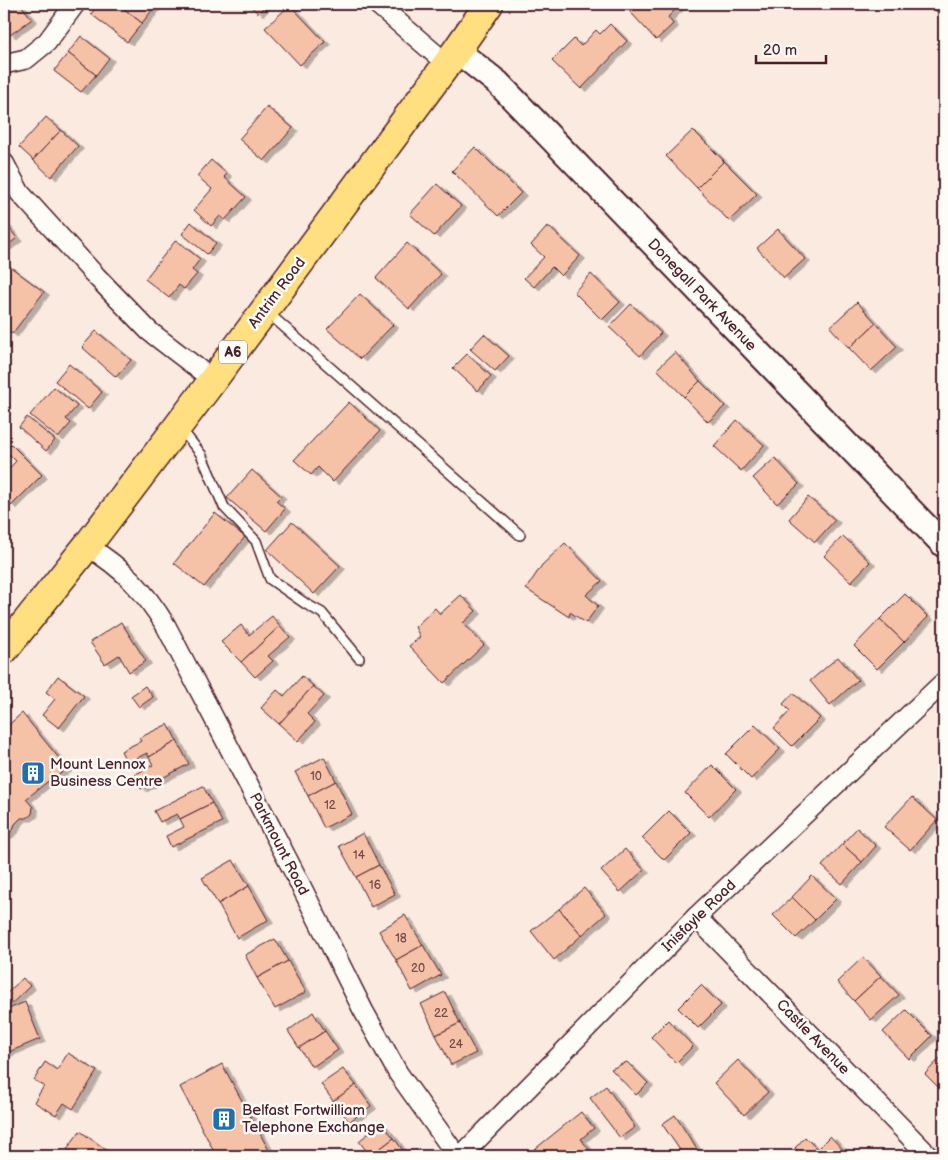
<svg xmlns="http://www.w3.org/2000/svg" width="948" height="1160" viewBox="0 0 948 1160" font-family="'Balsamiq Sans',sans-serif">
<style>
.building{fill:#f5c1a7;stroke:#4a1f2b;filter:url(#shadow)}
.lines{fill:none;stroke-linecap:round;stroke-linejoin:round}
.service-casing{stroke:#4a1f2b;stroke-width:12}
.minor-casing{stroke:#4a1f2b;stroke-width:22}
.tertiary-casing{stroke:#4a1f2b;stroke-width:28}
.primary-casing{stroke:#4a1f2b;stroke-width:31}
.service{stroke:#fdfcf7;stroke-width:9}
.minor{stroke:#fdfcf7;stroke-width:19}
.tertiary{stroke:#fdfcf7;stroke-width:24}
.primary{stroke:#ffdf80;stroke-width:28}
.labels{text-anchor:middle;dominant-baseline:central;stroke-width:5;stroke-linejoin:round;paint-order:stroke}
.number-label{font-size:12px;fill:#75484a}
.shield{fill:#fdfcf7;stroke:#806168;stroke-width:1}
.shield-label{font-size:14px;font-weight:bold;fill:#4a1f2b}
.street-label{font-size:15px;fill:#4a1f2b;stroke:#fdfcf7}
.poi-label{font-size:15px;fill:#4a1f2b;stroke:#fdfcf7;text-anchor:start}
</style>
<defs>
<filter id="shadow"><feDropShadow dx="5.5" dy="3" stdDeviation="0" flood-color="#0004"/></filter>
</defs>
<rect width="100%" height="100%" fill="#fbeadf"/>
<filter id="ink" filterUnits="userSpaceOnUse"><feTurbulence type="fractalNoise" baseFrequency=".02" numOctaves="2"/><feDisplacementMap in="SourceGraphic" scale="10" xChannelSelector="R" yChannelSelector="G"/><feConvolveMatrix kernelMatrix="1 2 1 2 8 2 1 2 1" color-interpolation-filters="sRGB"/></filter>
<g filter="url(#ink)">
<g class="building">
<path d="M4 4H20L32 19 10 35 4 27Z"/>
<path d="M99 4H118L142 23 127 42 91 14Z"/>
<path d="M118 4H157L142 23Z"/>
<path d="M248 4H267L258 13Z"/>
<path d="M623 4H668L674 11 668 17 673 24 656 40Z"/>
<path d="M668 4H682L674 11Z"/>
<path d="M928 4H944V18Z"/>
<path d="M290 5 325 42 300 65 265 28Z"/>
<path d="M610 24 627 41 581 89 552 61 574 39 581 46 596 30 600 34Z"/>
<path d="M81 36 109 58 96 75 68 53Z"/>
<path d="M68 53 96 75 81 92 54 71Z"/>
<path d="M267 107 293 128 264 161 239 139Z"/>
<path d="M46 117 61 130 33 160 19 147Z"/>
<path d="M61 130 78 146 51 177 33 160Z"/>
<path d="M693 130 724 161 697 188 666 156Z"/>
<path d="M475 147 521 193 498 216 452 171Z"/>
<path d="M211 160 227 174 224 177 246 197 225 220 220 216 211 226 194 210 212 189 197 176Z"/>
<path d="M724 161 757 194 729 221 697 188Z"/>
<path d="M437 184 461 206 434 236 410 214Z"/>
<path d="M4 222 17 238 4 248Z"/>
<path d="M191 222 216 243 207 254 182 234Z"/>
<path d="M548 226 580 256 561 276 552 267 534 287 524 278 544 257 531 245Z"/>
<path d="M778 229 805 259 784 278 757 248Z"/>
<path d="M176 240 200 259 192 270 197 274 184 289 179 285 169 298 145 279Z"/>
<path d="M407 243 441 274 409 309 376 278Z"/>
<path d="M8 265 44 292 12 334 4 328V271Z"/>
<path d="M591 274 620 302 602 320 574 292Z"/>
<path d="M360 294 393 325 360 359 327 329Z"/>
<path d="M857 302 876 323 849 348 830 327Z"/>
<path d="M631 304 661 333 640 356 609 327Z"/>
<path d="M876 323 897 347 871 371 849 348Z"/>
<path d="M96 331 131 360 116 377 82 347Z"/>
<path d="M484 334 509 356 495 371 470 349Z"/>
<path d="M675 352 700 381 684 397 657 369Z"/>
<path d="M467 354 491 376 478 391 453 368Z"/>
<path d="M69 364 102 392 88 409 55 381Z"/>
<path d="M700 381 725 406 708 422 684 397Z"/>
<path d="M54 387 77 406 66 419 71 423 58 438 30 415Z"/>
<path d="M349 402 380 431 333 482 318 467 311 475 294 460Z"/>
<path d="M27 417 55 440 46 451 19 427Z"/>
<path d="M737 420 764 445 741 471 714 446Z"/>
<path d="M11 444 42 475 11 506 4 499V474L16 461 5 450Z"/>
<path d="M775 458 799 484 777 504 753 478Z"/>
<path d="M252 470 281 496 276 501 285 509 266 531 227 498Z"/>
<path d="M808 497 835 520 815 542 789 519Z"/>
<path d="M215 513 245 537 204 587 174 563Z"/>
<path d="M292 522 340 566 314 594 267 550Z"/>
<path d="M843 536 870 562 851 582 824 556Z"/>
<path d="M565 543 602 581 586 595 598 606 586 623 570 612 569 617 526 589 542 565Z"/>
<path d="M905 594 928 617 904 642 880 619Z"/>
<path d="M461 595 476 611 463 623 484 645 444 683 409 646 420 637 415 627 435 608 440 614Z"/>
<path d="M272 616 280 626 241 662 221 642 241 625 249 635Z"/>
<path d="M880 619 904 642 877 669 854 646Z"/>
<path d="M121 622 146 661 129 672 119 655 105 664 90 642Z"/>
<path d="M280 626 290 637 268 656 273 661 255 677 241 662Z"/>
<path d="M838 657 858 680 830 705 810 681Z"/>
<path d="M58 676 84 696 59 728 42 715 55 699 46 692Z"/>
<path d="M302 676 313 686 279 724 261 708 277 690 284 696Z"/>
<path d="M145 686 153 697 139 707 131 696Z"/>
<path d="M313 686 324 696 307 714 315 722 298 741 279 724Z"/>
<path d="M793 693 820 718 792 746 774 728 790 711 783 704Z"/>
<path d="M22 713 67 768 53 780 52 778 26 799 33 807 32 814 27 818H21L15 824 13 830 7 835H4V759L10 754 4 747V729Z"/>
<path d="M168 724 177 741 149 757 147 753 127 763 121 751 141 741 139 738Z"/>
<path d="M755 725 780 749 751 779 726 754Z"/>
<path d="M177 741 189 764 141 789 134 775 153 765 149 757Z"/>
<path d="M324 757 336 781 308 796 295 772Z"/>
<path d="M712 765 736 789 709 817 685 793Z"/>
<path d="M336 781 352 814 324 828 308 796Z"/>
<path d="M203 786 212 803 180 819 177 814 160 822 154 811Z"/>
<path d="M912 797 937 820 910 850 884 827Z"/>
<path d="M212 803 222 822 171 847 166 836 184 827 180 819Z"/>
<path d="M669 811 691 833 664 860 642 838Z"/>
<path d="M857 828 876 846 862 862 842 844Z"/>
<path d="M363 833 379 865 356 877 339 846Z"/>
<path d="M842 844 862 862 842 884 822 866Z"/>
<path d="M625 849 644 870 620 892 601 871Z"/>
<path d="M233 860 249 886 218 904 202 878Z"/>
<path d="M379 865 395 894 371 907 356 877Z"/>
<path d="M812 876 836 899 815 920 792 897Z"/>
<path d="M249 886 268 920 237 938 218 904Z"/>
<path d="M584 888 606 914 582 935 559 909Z"/>
<path d="M792 897 815 920 796 938 773 915Z"/>
<path d="M559 909 582 935 554 960 531 931Z"/>
<path d="M405 915 423 945 396 960 379 931Z"/>
<path d="M275 939 288 961 257 978 245 955Z"/>
<path d="M423 945 441 975 412 991 396 960Z"/>
<path d="M863 957 881 976 854 1001 837 982Z"/>
<path d="M288 961 306 992 275 1009 257 978Z"/>
<path d="M881 976 899 995 871 1020 854 1001Z"/>
<path d="M23 978 30 986 4 1011V996Z"/>
<path d="M701 985 721 1005 698 1028 678 1008Z"/>
<path d="M445 992 460 1023 436 1035 421 1004Z"/>
<path d="M25 1002 40 1039 4 1054V1011Z"/>
<path d="M906 1010 932 1036 909 1059 883 1032Z"/>
<path d="M313 1012 325 1031 299 1048 288 1031Z"/>
<path d="M668 1020 693 1046 676 1063 651 1037Z"/>
<path d="M460 1023 476 1053 451 1065 436 1035Z"/>
<path d="M325 1031 338 1050 312 1067 299 1048Z"/>
<path d="M68 1053 97 1071 73 1109 64 1103 56 1115 34 1102 44 1086 34 1080 45 1062 57 1070Z"/>
<path d="M944 1054V1093L925 1074Z"/>
<path d="M738 1060 768 1092 744 1115 714 1083Z"/>
<path d="M627 1062 648 1083 636 1095 611 1069Z"/>
<path d="M222 1064 272 1156H225L222 1151 216 1155 180 1087Z"/>
<path d="M343 1069 356 1085 333 1101 321 1084Z"/>
<path d="M356 1085 371 1106 349 1122 333 1101Z"/>
<path d="M606 1086 635 1127 620 1138 590 1098Z"/>
<path d="M581 1112 594 1128 581 1139 590 1151 583 1156H533L530 1153Z"/>
<path d="M675 1115 698 1151 691 1156H684L662 1124Z"/>
<path d="M381 1123 394 1138 370 1156 359 1141Z"/>
<path d="M80 1131 114 1156H72L74 1154 67 1149Z"/>
<path d="M830 1136 846 1153 843 1156H803L795 1148 805 1137 817 1149Z"/>
<path d="M394 1138 407 1156H370Z"/>
<path d="M590 1151 594 1156H583Z"/>
</g>
<g class="lines">
<g class="service-casing">
<g id="service">
<path d="M266 311 520 535"/>
<path d="M181 429 201 454 224 507 256 541 270 579 306 604 322 613 359 658"/>
</g>
</g>
<g class="minor-casing">
<g id="minor">
<path d="M377 4 447 64"/>
<path d="M4 64 26 59 47 42 75 4"/>
<path d="M4 163 20 193 94 274 149 331 213 380"/>
<path d="M87 546C123 568 144 590 166 626L294 872 363 1010 398 1073 457 1156"/>
<path d="M696 917 929 1156"/>
<path d="M461 1156 696 917 944 682"/>
</g>
</g>
<g class="tertiary-casing">
<path id="tertiary" d="M456 50 498 83 944 545"/>
</g>
<g class="primary-casing">
<path id="primary" d="M4 650 87 546 213 380 447 64 489 4"/>
</g>
<use href="#service" class="service"/>
<use href="#minor" class="minor"/>
<use href="#tertiary" class="tertiary"/>
<use href="#primary" class="primary"/>
</g>
</g>
<defs>
<g id="building-square" transform="scale(1.25)"><rect x="-9" y="-9" width="18" height="18" rx="4" fill="#1f6fb2" stroke="#fdfcf7"/><path d="M-4-6H4V6H1V3H-1V6H-4ZM-2.5-4.3h1.7v1.8h-1.7ZM.8-4.3h1.7v1.8H.8ZM-2.5-1h1.7V.8h-1.7ZM.8-1h1.7V.8H.8Z" fill="#fff"/></g>
</defs>
<g fill-rule="evenodd">
<use href="#building-square" x="33" y="773"/>
<use href="#building-square" x="224" y="1119"/>
</g>
<g class="labels">
<g class="number-label">
<text x="316" y="776">10</text>
<text x="330" y="805">12</text>
<text x="359" y="855">14</text>
<text x="375" y="885">16</text>
<text x="401" y="938">18</text>
<text x="418" y="968">20</text>
<text x="441" y="1013">22</text>
<text x="456" y="1044">24</text>
</g>
<rect class="shield" x="219" y="340.5" width="28" height="23" rx="4"/>
<g class="shield-label">
<text x="233" y="352">A6</text>
</g>
<g class="street-label">
<text transform="translate(277 293) rotate(-53)">Antrim Road</text>
<text transform="translate(702 295) rotate(46)">Donegall Park Avenue</text>
<text transform="translate(279 844) rotate(63)">Parkmount Road</text>
<text transform="translate(699 916) rotate(-44)">Inisfayle Road</text>
<text transform="translate(813 1037) rotate(46)">Castle Avenue</text>
</g>
<g class="poi-label">
<text x="50" y="764">Mount Lennox<tspan x="50" dy="17">Business Centre</tspan></text>
<text x="242" y="1110">Belfast Fortwilliam<tspan x="242" dy="17">Telephone Exchange</tspan></text>
</g>
</g>
<rect width="948" height="1160" fill="none" stroke="#fdfcf7" stroke-width="20"/>
<rect x="10" y="10" width="928" height="1140" fill="none" stroke="#4a1f2b" stroke-width="2" filter="url(#ink)"/>
<path d="M756 55v8h70v-8" fill="none" stroke="#4a1f2b" stroke-width="2.5"/>
<text x="763" y="55" font-size="15" fill="#4a1f2b" stroke="#fdfcf7" stroke-width="4" paint-order="stroke">20 m</text>
</svg>
